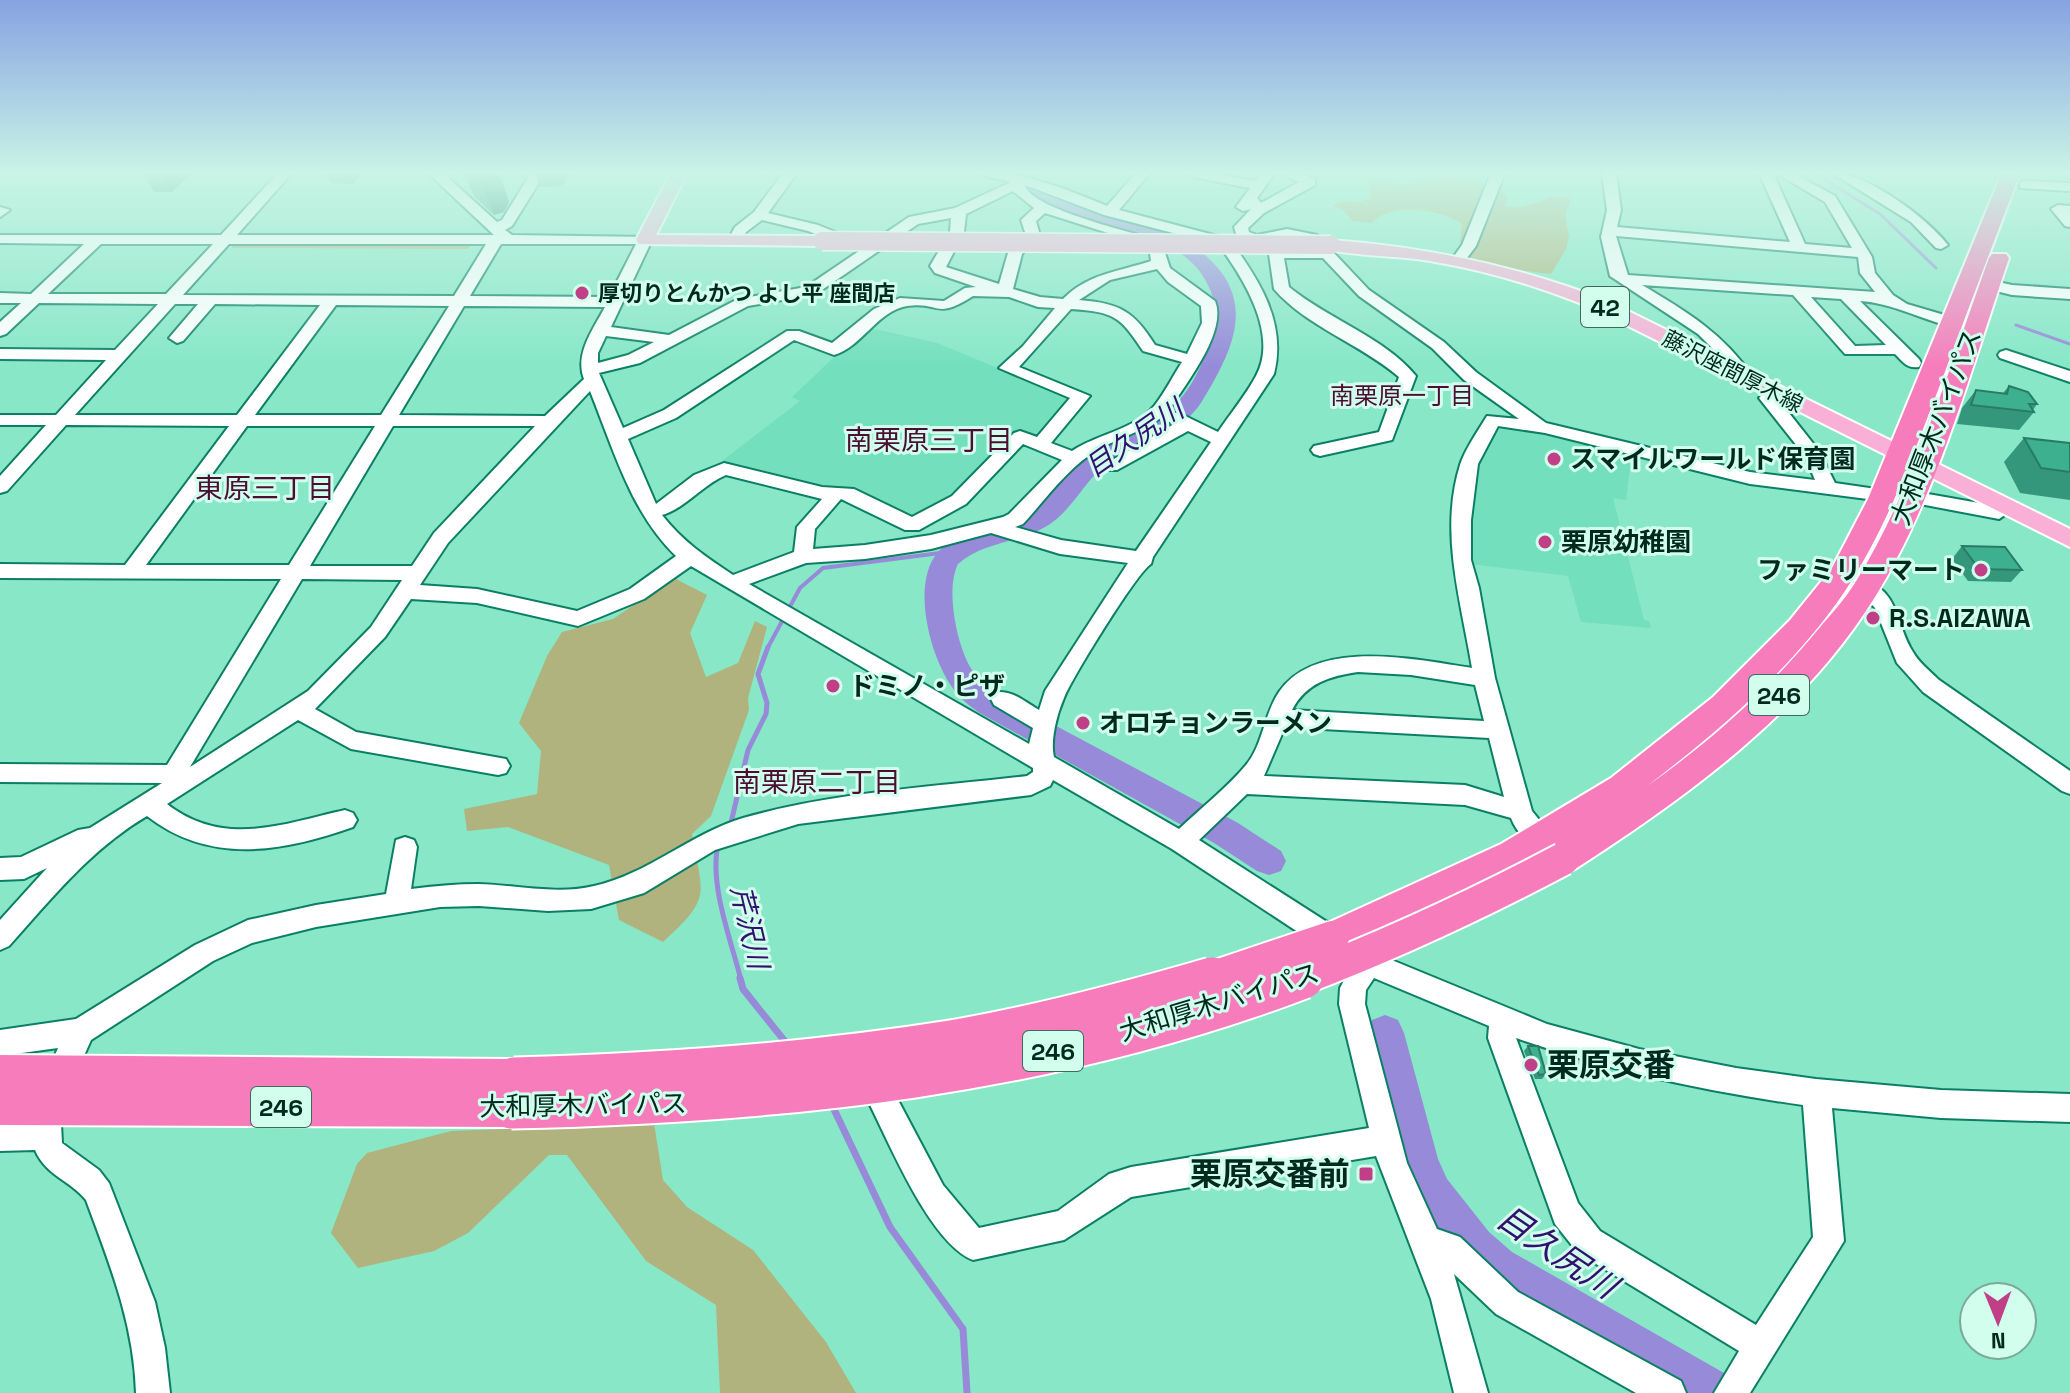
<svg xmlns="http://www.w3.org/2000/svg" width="2070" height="1393" viewBox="0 0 2070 1393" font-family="'Space Grotesk','Noto Sans JP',sans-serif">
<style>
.built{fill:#73dfbc}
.green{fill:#b0b37d}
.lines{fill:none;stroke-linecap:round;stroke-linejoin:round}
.stream-far3{stroke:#968ad9;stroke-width:3}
.stream-far2{stroke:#968ad9;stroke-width:4}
.stream-far1{stroke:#968ad9;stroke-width:5}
.stream{stroke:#968ad9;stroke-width:7}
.river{fill:#968ad9;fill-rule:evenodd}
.minor-casing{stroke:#0b7f63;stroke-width:4}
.major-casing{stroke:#fff;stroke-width:4}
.highway-casing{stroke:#fff;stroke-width:4}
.minor{fill:#fff;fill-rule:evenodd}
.major{fill:#fab0d6;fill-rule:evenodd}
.highway{fill:#f77cbb;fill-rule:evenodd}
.major-bridge-casing{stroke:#fff;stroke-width:21;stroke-linecap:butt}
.highway-bridge-far1-casing{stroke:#fff;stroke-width:36;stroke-linecap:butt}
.highway-bridge-casing{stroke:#fff;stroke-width:45;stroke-linecap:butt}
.major-bridge{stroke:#fab0d6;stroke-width:18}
.highway-bridge-far1{stroke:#f77cbb;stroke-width:32}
.highway-bridge{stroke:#f77cbb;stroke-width:41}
.wall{fill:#34977b}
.shaded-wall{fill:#2a7b64}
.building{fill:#3cb08f;stroke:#2a7b64;stroke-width:2}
.poi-dot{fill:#c13f87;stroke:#d1feed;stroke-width:3}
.labels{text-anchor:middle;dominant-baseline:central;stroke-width:6;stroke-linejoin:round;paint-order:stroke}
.far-poi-label{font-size:22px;font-weight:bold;fill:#002a1e;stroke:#d1feed;text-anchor:start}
.far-street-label{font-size:22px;fill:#002a1e;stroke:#d1feed}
.shield{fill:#d1feed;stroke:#3f6a5c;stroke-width:2}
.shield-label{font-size:24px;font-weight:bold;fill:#002a1e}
.far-neighbourhood-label{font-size:24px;fill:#4c0e32;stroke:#d1feed}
.street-label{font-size:26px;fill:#002a1e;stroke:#d1feed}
.poi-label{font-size:26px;font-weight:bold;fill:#002a1e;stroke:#d1feed;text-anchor:start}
.water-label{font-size:28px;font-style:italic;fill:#31106e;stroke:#d1feed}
.neighbourhood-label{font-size:28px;fill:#4c0e32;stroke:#d1feed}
.near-poi-label{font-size:32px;font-weight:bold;fill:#002a1e;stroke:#d1feed;text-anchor:start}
.near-water-label{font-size:34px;font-style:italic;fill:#31106e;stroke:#d1feed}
</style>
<rect width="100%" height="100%" fill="#87e7c7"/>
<g class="built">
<path d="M866 327 937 343 1072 399 1040 437 1018 434 955 498 917 519 824 490 718 464 800 401 792 397Z"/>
<path d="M1497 424 1562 435 1632 452 1626 500 1613 498 1644 620 1649 621 1651 628 1581 622 1568 576 1470 564 1467 523 1474 465Z"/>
</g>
<g class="green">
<path d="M1444 173 1498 187 1508 197 1504 206C1522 208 1537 205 1551 196L1571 199 1565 215 1569 237 1566 249 1551 274 1508 269 1468 257 1460 241 1462 224C1442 209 1390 201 1372 223L1353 221 1342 209 1333 206C1342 196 1358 207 1370 198L1369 182 1383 180 1403 185Z"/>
<path d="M234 244H470L472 245 467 249 232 248Z"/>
<path d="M674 578 707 595 690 633 706 677 738 663 755 621 767 627 748 698 749 710 711 816 692 834C703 897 712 897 663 942L619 920 609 865 508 827 467 831 464 809 537 794 541 751 519 723 547 656 562 632 613 619Z"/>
<path d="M654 1123 663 1180 687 1207 753 1250 826 1342 856 1393H720L716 1305 646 1261 567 1155H549L468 1233 434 1251 358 1268 331 1233 357 1164 367 1153 451 1131Z"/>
</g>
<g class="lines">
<g class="stream-far3">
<path d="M1814 173 1880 214 1936 268"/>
<path d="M2016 325 2070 344"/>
</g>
<path class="stream-far2" d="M767 649 800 588 823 568 956 551"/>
<g class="stream-far1">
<path d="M730 827 748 750 766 714 767 703 758 674 768 647"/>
<path d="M718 845C709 884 731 940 741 980"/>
</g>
<g class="stream">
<path d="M740 978 743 989 787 1044"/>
<path d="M831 1103 890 1227 963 1329 967 1393"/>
</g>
<g class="river">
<path d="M1022 173H1040L1036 179 1038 184C1090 216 1158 214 1205 255 1252 296 1238 339 1211 386 1205 396 1199 408 1190 416 1166 438 1131 445 1106 465 1083 482 1072 511 1047 526 1018 543 983 542 958 564 945 589 957 647 972 670 979 681 989 688 1000 696L1238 823 1281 851 1286 861 1281 871 1269 875 1257 871 1214 843 978 712C969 705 959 698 952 687 930 656 910 582 939 551 961 527 1000 529 1028 514 1053 500 1065 471 1087 454 1113 434 1147 428 1172 407 1198 386 1223 324 1211 292 1182 214 1062 238 1020 187L1018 179Z"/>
<path d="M1385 1015 1398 1020 1404 1033 1438 1159 1447 1179 1489 1232 1512 1252 1731 1377 1738 1393H1671L1540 1318 1482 1282 1459 1262 1419 1207 1399 1165 1366 1033 1372 1020Z"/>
</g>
<g class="minor-casing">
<g id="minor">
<path d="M278 173H292L237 235H494L428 173H443L497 222 502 220 531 173H545L512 226 505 230 512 235 650 237 652 240 611 327 669 335 738 299 806 287 909 217 955 208 1011 182 986 176 984 173C1029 173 1066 189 1107 206L1136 173H1150L1119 210 1229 239C1259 279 1287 323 1274 374L1153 557 1151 564C1137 572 1072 678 1064 698 1057 714 1050 740 1054 757L1179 829C1201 808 1227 788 1246 765 1263 745 1264 714 1279 692 1317 637 1417 660 1472 668 1461 601 1439 532 1460 465 1465 449 1478 431 1487 416L1519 419 1464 380 1432 348 1359 296 1323 258H1284L1289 287C1328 319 1384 337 1416 376L1392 440 1320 456 1314 454 1311 450 1314 446 1379 432 1399 377C1361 344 1307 327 1274 289L1269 254 1276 250H1315C1295 229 1278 245 1255 244 1249 244 1242 240 1237 237L1234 227 1251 209 1243 211 1236 207 1250 188 1193 177 1186 173H1213L1255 181 1261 173H1275L1257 198 1261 203 1299 182 1280 173H1298L1315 179V185L1264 213 1248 228 1249 232 1257 235 1287 229 1317 235 1369 290 1444 342 1476 372 1546 423 1750 472 1815 480 1805 456 1759 398 1769 388H1781L1784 392 1778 399 1819 451 1835 483 1890 491 1892 495 1890 499 1883 501 1750 484 1545 433 1498 426 1478 464 1471 520V560L1479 588 1495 678 1532 811 1554 838 1551 845C1533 851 1517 834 1511 818L1465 805 1247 794 1199 840 1377 954 1547 1024 1639 1049 1736 1068 1816 1079 1941 1090 2070 1094V1122L1941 1118 1832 1108 1844 1241 1750 1393H1714L1739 1351 1578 1253 1555 1224 1488 1038 1489 1026 1374 978 1366 990 1365 1004 1407 1163 1437 1229 1460 1237 1518 1292 1681 1381 1686 1393H1636L1496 1314 1454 1274 1488 1393H1454L1431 1299 1376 1156 1131 1197 1064 1240 973 1260C930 1243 890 1144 869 1103L865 1093 869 1083 879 1079 889 1083 943 1185 979 1228 1058 1211 1109 1174 1131 1167 1369 1128 1339 1004 1340 988 1351 967 1172 849 1053 780 1050 786 1031 795 798 824 715 850 644 893 591 909 548 911 479 906 440 907 316 927 252 943 213 961 91 1040 66 1096 61 1124 62 1143 99 1170 109 1183 155 1302 165 1348 170 1393H136C134 1324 110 1265 86 1200 70 1180 46 1176 35 1150L0 1151V1121H32L38 1096 58 1048 0 1056V1030L76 1019 195 945 248 920 316 905 386 894 396 840 405 837 414 840 417 847 411 889C434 886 456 884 478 884 516 885 557 895 594 886 648 874 690 834 743 818 834 792 933 787 1027 776L1033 772V768L691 566 644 599 578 626 477 603 411 599 385 637 315 709 356 732 506 759 510 766 506 773 498 775 351 749 298 720 167 804C224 848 282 824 345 810L353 813 357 820 353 827C282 852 210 865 147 816 91 849 52 898 9 946L0 950V920L47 868 24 879 0 880V858L21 857 78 830 90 828 162 783 0 782V764L167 765 281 579 0 578V564L125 565 229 426 66 425 7 491 0 493V476L46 425H0V415H56L106 360 0 359V349L115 350 158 304 39 303 6 334 0 336V322L21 303H0V293L31 294 84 244 0 243V235H221ZM1025 185 1104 215 1219 245C1243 278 1279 334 1256 376 1246 395 1230 414 1218 432L1179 413H1167C1184 386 1228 332 1215 301L1170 268 1161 241C1135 233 1030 209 1025 185ZM1013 191 1034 208 1021 220 1025 232 1008 253 999 284 946 267 964 232 966 214ZM1045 213 1149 246 1151 261C1118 272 1089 273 1063 299L1040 297 1013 289 1022 254 1039 232 1036 221ZM951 218 950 232 930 266 935 273 976 287 965 288 944 301 900 298 874 309 832 343 799 331H787L664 410 623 428 599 373 640 363 748 306 816 294 918 224ZM101 244H213L166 294H48ZM229 244H486L454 296 183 295ZM501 244H636L609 297 470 296ZM1157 269 1168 282 1201 306 1202 323 1187 354 1155 345C1134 311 1119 303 1079 300L1110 280ZM973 296 1009 297 1038 307 1055 308 1023 346 999 368 1070 398 1037 437 1020 431 1014 433 952 496 912 517 854 489 822 487 724 463 694 475 656 504 628 439 676 418 794 340 834 355C862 347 877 311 907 306 941 301 934 321 973 296ZM175 304H198L169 338 177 343 183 341 215 304 320 305 237 415H75ZM336 305 449 306 381 415H255ZM464 306 605 307C594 328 574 354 584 379L545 416 399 415ZM1071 309C1114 312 1120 316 1143 351L1182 362C1173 376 1165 392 1155 405 1135 430 1097 434 1072 451L1051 443 1090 396 1019 367ZM606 336 654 342 628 355 598 363V353ZM590 391C613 448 631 513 676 556L630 589 577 611 477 589 420 585 448 543ZM1165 415 1167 421 1174 424 1102 466 1105 470H1117L1188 431 1211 442 1136 551 1061 540 1015 527 1023 524C1046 499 1069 466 1099 449 1123 436 1142 432 1165 415ZM247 426H375L289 565H146ZM393 426H535L434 533 412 566H310ZM1023 444 1062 460 1009 514 1003 517 931 535 865 545 813 549 815 529 841 499 905 530H919L966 504ZM726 475 822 499 797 527 794 552 733 575C706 557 682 541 662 515 686 508 702 485 726 475ZM991 533 1060 554 1128 563 1045 691 1039 710C1025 702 1010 688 994 693L991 699 994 705 1033 728 1029 744 749 584 806 563 865 559 931 549ZM302 579 402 580 371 627 308 691 190 767ZM1358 672 1411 675 1475 685 1484 721 1292 710C1306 683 1330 676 1358 672ZM1285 727 1489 738 1504 797 1465 785 1264 776ZM1516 1038C1609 1071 1704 1091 1803 1105L1813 1237 1756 1325 1600 1231 1578 1203Z"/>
<path d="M783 173H797L768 213 818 225 855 240V246H845L808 231 762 220 746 232 740 243H730L728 240 735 227 754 212Z"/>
<path d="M1491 173H1505L1476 246 1464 262H1454L1452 259 1462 245Z"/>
<path d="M1602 173H1616L1621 210 1617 227 1790 242 1759 173H1773L1805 244 1852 248 1825 202 1776 173H1793L1835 196 1872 257 1875 273 1893 295 1907 304 1958 319 1960 322 1952 327C1921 319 1891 303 1860 301L1919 359 1921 363 1919 367C1907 369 1903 362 1895 354H1845L1793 295 1642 285C1686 311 1724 334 1752 376L1750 380H1738L1726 362 1698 334 1610 276 1601 237 1607 210ZM1616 236 1858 257 1860 273 1875 292 1628 275ZM1811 297 1841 299 1886 345 1855 346Z"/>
<path d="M1832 173C1866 172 1927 218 1948 245L1941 249 1936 248 1911 222Z"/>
<path d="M2025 181 2070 183V191L2020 188V182Z"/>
<path d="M2058 205 2070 206V227L2065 226 2051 209Z"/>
<path d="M0 207 10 210 0 217Z"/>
<path d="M1989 280 2012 285 2070 289V299L2012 295 1984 288 1981 285Z"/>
<path d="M2006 350 2070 371V382L2000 358 1998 355 2000 352Z"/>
<path d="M1911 491 1996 506 2007 501 2016 507 1999 519 1904 501 1902 497Z"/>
<path d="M1866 581C1899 591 1897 628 1913 652 1919 663 1930 671 1939 680L2070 771V794L2062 791 1923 692 1897 663 1875 608 1856 588 1859 583Z"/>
</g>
</g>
<g class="major-casing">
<g id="major">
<path d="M671 173H687L656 235 822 236 831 241 822 246 639 244 636 240Z"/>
<path d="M1331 240C1427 247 1518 266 1608 301L2070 529V547L1594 309C1543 288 1490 271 1435 262 1399 255 1360 257 1325 249L1322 245 1325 241Z"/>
</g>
</g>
<g class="highway-casing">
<g id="highway">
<path d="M2002 173H2020C1994 241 1968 309 1943 377 1915 450 1888 526 1845 591 1794 667 1719 731 1647 786 1713 740 1770 688 1821 626 1833 612 1845 599 1855 583 1916 484 1949 367 1989 258L1992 254H2006L2009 258C1970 372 1938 494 1875 597 1803 713 1687 797 1575 869L1563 873 1551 869 1546 859 1553 848 1467 894 1333 953 1321 948 1315 937 1321 926 1501 844 1611 778 1713 697 1790 620 1832 568 1868 499Z"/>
<path d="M0 1055 514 1059 528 1065 533 1078 528 1091 523 1093 531 1108 525 1122 511 1127 0 1125Z"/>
</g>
</g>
<use href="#minor" class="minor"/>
<use href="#major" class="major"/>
<use href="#highway" class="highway"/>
<g class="major-bridge-casing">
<path id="major-bridge" d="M822 241 1331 245"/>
</g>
<g class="highway-bridge-far1-casing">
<g id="highway-bridge-far1">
<path d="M1205 980 1333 937"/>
<path d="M1298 980C1390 945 1476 905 1563 859"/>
</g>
</g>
<g class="highway-bridge-casing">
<g id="highway-bridge">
<path d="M514 1078C661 1074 806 1064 951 1041 1040 1026 1126 1003 1212 978"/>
<path d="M511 1108C782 1102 1048 1075 1303 978"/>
</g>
</g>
<use href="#major-bridge" class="major-bridge"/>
<use href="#highway-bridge-far1" class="highway-bridge-far1"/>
<use href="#highway-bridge" class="highway-bridge"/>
</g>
<g class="wall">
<path d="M143 173H192L172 192H154Z"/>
<path d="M326 173H361L353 184 331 183Z"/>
<path d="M465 173H499L509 202 504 212 494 215 474 196Z"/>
<path d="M535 173H571L562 186 540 187Z"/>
<path d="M2009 386 2037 404 2033 410 2034 412 2019 430 1957 424 1962 408 1976 390 2003 393Z"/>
<path d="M2024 438 2070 443V500L2020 493 2004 462Z"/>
<path d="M1962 546 2022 570 2011 582 1968 581 1952 559Z"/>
<path d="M1528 1046 1546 1074 1542 1079H1535L1524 1051Z"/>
</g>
<g class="shaded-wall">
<path d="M161 173H192L172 192Z"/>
<path d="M348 173H361L353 184Z"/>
<path d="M494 173H499L509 202 504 212 494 215 481 180Z"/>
<path d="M558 173H571L562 186Z"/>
</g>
<g class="building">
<path d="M472 173H494L491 177 481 180Z"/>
<path d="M2009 386 2028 392 2037 404H2029L2034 412 1971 405 1976 390 2007 394Z"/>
<path d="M2024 438 2070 443V472L2041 468Z"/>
<path d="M1962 546 2005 547 2022 570 1979 569Z"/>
<path d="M1528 1046H1538L1546 1074 1539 1075Z"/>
</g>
<linearGradient id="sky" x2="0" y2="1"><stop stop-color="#87a3e2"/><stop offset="0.47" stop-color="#c9f4e6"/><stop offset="1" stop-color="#c9f4e6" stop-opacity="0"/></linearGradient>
<rect width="2070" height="368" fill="url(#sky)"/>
<g class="poi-dot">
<circle cx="582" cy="293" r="8"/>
<circle cx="1554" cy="459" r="8"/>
<circle cx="1545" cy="542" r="8"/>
<circle cx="1981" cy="570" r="8"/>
<circle cx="1873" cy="618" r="8"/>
<circle cx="833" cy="686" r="8"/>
<circle cx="1083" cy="723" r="8"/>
<circle cx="1531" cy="1065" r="8"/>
<rect x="1358" y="1166" width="16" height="16" rx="4"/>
</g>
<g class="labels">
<g class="far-poi-label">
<text x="598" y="293">厚切りとんかつ よし平 座間店</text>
</g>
<g class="far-street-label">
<text transform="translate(1733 371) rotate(27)">藤沢座間厚木線</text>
</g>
<g class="shield">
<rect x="1581" y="287" width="48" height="40" rx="6"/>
<rect x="1749" y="675" width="60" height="40" rx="6"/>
<rect x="1023" y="1031" width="60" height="40" rx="6"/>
<rect x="251" y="1087" width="60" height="40" rx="6"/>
</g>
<g class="shield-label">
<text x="1605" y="307">42</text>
<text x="1779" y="695">246</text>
<text x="1053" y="1051">246</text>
<text x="281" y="1107">246</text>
</g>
<g class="far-neighbourhood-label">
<text x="1402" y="395">南栗原一丁目</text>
</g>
<g class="street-label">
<text transform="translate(1936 427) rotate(-69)">大和厚木バイパス</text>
<text transform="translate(1219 1002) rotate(-17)">大和厚木バイパス</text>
<text transform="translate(583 1105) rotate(-1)">大和厚木バイパス</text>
</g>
<g class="poi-label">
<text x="1570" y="459">スマイルワールド保育園</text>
<text x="1561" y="542">栗原幼稚園</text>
<text x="1965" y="570" text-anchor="end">ファミリーマート</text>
<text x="1889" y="618">R.S.AIZAWA</text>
<text x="849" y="686">ドミノ・ピザ</text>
<text x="1099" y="723">オロチョンラーメン</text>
</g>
<g class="water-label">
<text transform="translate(1134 438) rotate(-35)">目久尻川</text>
<text transform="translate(750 927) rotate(77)">芹沢川</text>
</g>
<g class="neighbourhood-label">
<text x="929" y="440">南栗原三丁目</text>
<text x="265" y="488">東原三丁目</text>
<text x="817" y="782">南栗原二丁目</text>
</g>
<g class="near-poi-label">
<text x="1547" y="1065">栗原交番</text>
<text x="1350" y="1174" text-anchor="end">栗原交番前</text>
</g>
<g class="near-water-label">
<text transform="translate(1557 1252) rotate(34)">目久尻川</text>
</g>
</g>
<g transform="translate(1998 1321) rotate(179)"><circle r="38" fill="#d1feed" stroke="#7da99a" stroke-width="2"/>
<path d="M0-6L14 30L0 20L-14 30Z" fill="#c13f87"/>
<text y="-12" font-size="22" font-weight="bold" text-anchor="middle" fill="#002a1e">N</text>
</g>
</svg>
